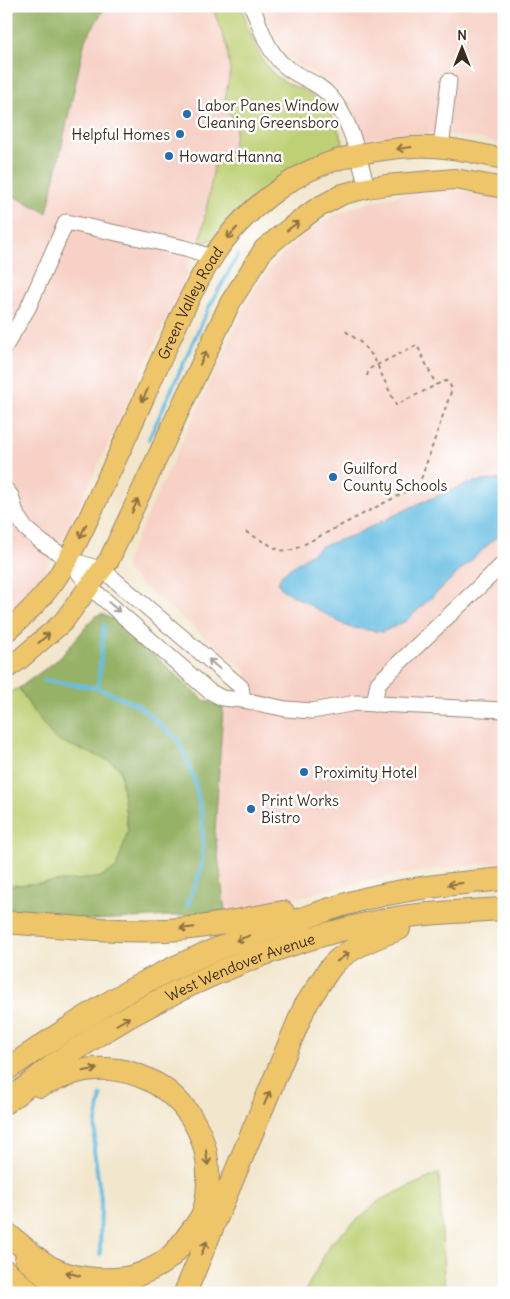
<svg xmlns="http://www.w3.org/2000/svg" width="510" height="1299" viewBox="0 0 510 1299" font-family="Delius,sans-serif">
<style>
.built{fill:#f7d1c6}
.green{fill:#bed074;stroke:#7c7d49}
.forest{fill:#96b266;stroke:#686e42}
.water{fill:#66bee3;stroke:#507480}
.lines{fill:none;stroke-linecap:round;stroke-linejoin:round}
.stream{stroke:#66bee3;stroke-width:4}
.minor-casing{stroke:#968875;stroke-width:17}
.major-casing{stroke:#968875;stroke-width:22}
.highway-casing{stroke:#968875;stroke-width:24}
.path{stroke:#968875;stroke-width:2;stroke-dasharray:4 4;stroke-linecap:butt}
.minor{stroke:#fff;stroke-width:15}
.major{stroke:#eec569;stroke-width:20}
.highway{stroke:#eec569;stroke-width:22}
.oneway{stroke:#8c7040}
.oneway2{stroke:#a79f9a}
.poi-dot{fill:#1f6fb2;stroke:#fff;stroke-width:2}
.labels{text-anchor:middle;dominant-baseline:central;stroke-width:5;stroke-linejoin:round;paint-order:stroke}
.poi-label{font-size:15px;fill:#3b2a1e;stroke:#fff;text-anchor:start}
.street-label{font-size:15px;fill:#3b2a1e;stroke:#fff}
</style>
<rect width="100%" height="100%" fill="#fff"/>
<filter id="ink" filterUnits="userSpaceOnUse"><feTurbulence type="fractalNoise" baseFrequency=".02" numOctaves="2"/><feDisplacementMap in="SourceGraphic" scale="10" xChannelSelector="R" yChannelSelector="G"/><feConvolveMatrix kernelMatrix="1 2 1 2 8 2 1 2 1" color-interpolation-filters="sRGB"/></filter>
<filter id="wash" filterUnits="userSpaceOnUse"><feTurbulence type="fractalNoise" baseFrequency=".0096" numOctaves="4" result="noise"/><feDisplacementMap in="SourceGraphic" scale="20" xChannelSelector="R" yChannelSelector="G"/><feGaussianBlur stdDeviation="1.12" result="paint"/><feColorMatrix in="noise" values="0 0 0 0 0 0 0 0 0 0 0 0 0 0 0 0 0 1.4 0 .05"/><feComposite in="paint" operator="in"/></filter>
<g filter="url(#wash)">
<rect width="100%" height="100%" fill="#f2e6cc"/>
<g class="built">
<path d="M106 6H212L227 46 230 72 224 106 237 124 232 149 215 162 200 243 187 266V274L71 523 44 572 28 593 6 611V192L47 213 85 40Z"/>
<path d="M263 6H504V145L479 138 429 133 396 134 368 140 362 137 353 110 341 92 327 80 297 64 285 55 277 40Z"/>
<path d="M434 190 466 191 504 200V862L434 869 373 879 299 897 225 911 215 832 223 708 248 673 126 571 125 563 251 295 269 269 293 244 318 224 341 212 374 201 409 193Z"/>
</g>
<g class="green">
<path d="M212 6H241C249 27 255 53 270 70 281 83 296 86 310 94 328 105 335 122 343 141L339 150 214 239 206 242 200 243 215 162 232 149 237 124 224 106 230 72 227 46Z"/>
<path d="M19 688 35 714 120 768 128 832 116 869 98 878 6 886V694Z"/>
<path d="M439 1173 445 1293H304L331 1243 380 1200Z"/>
</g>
<g class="forest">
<path d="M21 6H106L85 40 47 213 6 192V57L15 12Z"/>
<path d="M102 614 115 620 204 700 223 708 215 832 225 911 171 916 95 920 6 914V886L98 878 116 869 128 831 120 768 110 761 55 739 35 714 19 688 60 658 95 616Z"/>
</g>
<path class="water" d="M504 479V530L406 621 382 632 348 627 282 589 278 583 282 574 322 546 354 535 420 503 472 482Z"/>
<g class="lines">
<g class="stream">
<path d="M149 439 208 309 238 255"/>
<path d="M44 680 98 688 138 705 178 740 194 778 202 816 203 843 201 870 187 906"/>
<path d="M98 688 104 625"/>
<path d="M100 1254 101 1199 94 1150 96 1122 101 1095"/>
</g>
</g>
</g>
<g filter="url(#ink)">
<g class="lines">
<g class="minor-casing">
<g id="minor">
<path d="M252 6C260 26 268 53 285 66 299 78 318 82 330 96 351 119 359 158 367 188"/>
<path d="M441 148 449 81"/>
<path d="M6 345 28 308 66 222 185 248 214 258"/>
<path d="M6 490 11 496 17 516 26 529 43 543 68 559 103 570 241 687 243 700"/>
<path d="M68 559 90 587 209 691 222 698 243 700 286 709 312 711 356 703 504 710"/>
<path d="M374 704 378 683 504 563"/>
</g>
</g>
<g class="major-casing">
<g id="major">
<path id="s1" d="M6 632C26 615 44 597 58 576 76 548 89 517 103 487 124 444 143 399 163 355 181 316 198 275 224 241 247 211 285 180 320 166 347 155 384 149 413 147 444 145 474 153 504 159"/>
<path d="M6 669 20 659 63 622 109 560 230 303 264 249 291 227 317 208 343 194 367 188 386 185 455 179 504 188"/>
<path d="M25 1259 63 1293"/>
<path d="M6 1270 32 1293"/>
</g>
</g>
<g class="highway-casing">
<g id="highway">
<path d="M6 922C59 926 113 932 166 930 206 928 244 919 283 912"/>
<path d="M6 1070C52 1039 98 1007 147 981 197 955 250 935 304 918 327 910 349 902 373 897 416 887 460 883 504 879"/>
<path id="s2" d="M6 1102C22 1091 36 1078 51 1067 66 1056 83 1045 98 1035 188 979 297 935 401 917 435 912 470 911 504 909"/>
<path d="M6 1233C19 1243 38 1261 52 1268 75 1280 116 1283 140 1274 164 1265 175 1255 189 1234 193 1229 197 1224 200 1219 207 1207 208 1191 208 1178 210 1115 157 1065 94 1069 76 1070 57 1079 40 1086"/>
<path d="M185 1293 305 1006C314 993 322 979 331 967 344 950 379 936 399 929"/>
</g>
</g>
<g class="path">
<path d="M367 376 369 369 417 345 436 385"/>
<path d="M246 532 279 550 287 551 295 549 419 485 452 389 449 383 446 381 442 382 396 405 373 356 359 341 344 330"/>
</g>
<use href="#minor" class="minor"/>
<use href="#major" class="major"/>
<use href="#highway" class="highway"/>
</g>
<defs><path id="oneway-shaft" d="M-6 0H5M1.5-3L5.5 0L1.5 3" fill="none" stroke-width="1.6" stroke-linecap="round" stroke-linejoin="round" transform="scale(1.25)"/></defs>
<g class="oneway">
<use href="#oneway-shaft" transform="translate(404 148) rotate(172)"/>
<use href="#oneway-shaft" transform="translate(293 226) rotate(-37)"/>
<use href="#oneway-shaft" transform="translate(232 233) rotate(133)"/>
<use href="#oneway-shaft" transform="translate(203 358) rotate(-65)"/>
<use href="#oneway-shaft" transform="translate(145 395) rotate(114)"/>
<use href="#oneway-shaft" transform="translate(135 506) rotate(-65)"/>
<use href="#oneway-shaft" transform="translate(83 531) rotate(116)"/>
<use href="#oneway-shaft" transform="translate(44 638) rotate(-41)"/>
<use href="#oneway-shaft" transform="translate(455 884) rotate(173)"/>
<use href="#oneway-shaft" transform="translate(187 928) rotate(174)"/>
<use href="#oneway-shaft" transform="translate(243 938) rotate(159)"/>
<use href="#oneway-shaft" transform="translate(343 957) rotate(-36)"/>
<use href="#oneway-shaft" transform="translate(123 1021) rotate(-30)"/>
<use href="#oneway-shaft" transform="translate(90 1070) rotate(-9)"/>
<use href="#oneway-shaft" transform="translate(267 1098) rotate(-67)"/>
<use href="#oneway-shaft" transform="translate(207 1158) rotate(82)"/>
<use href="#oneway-shaft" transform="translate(204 1248) rotate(-67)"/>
<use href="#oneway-shaft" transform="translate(73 1274) rotate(-164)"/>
</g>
<g class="oneway2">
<use href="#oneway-shaft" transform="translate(114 607) rotate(41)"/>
<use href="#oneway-shaft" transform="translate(214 664) rotate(-139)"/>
</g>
</g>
<g class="poi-dot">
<circle cx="187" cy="114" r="5"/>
<circle cx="180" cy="134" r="5"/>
<circle cx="169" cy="156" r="5"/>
<circle cx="333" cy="477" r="5"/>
<circle cx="304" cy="772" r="5"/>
<circle cx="251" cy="809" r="5"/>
</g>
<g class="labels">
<g class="poi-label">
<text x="197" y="105">Labor Panes Window<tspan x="197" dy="17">Cleaning Greensboro</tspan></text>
<text x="170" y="134" text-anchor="end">Helpful Homes</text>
<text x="179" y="156">Howard Hanna</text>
<text x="343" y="468">Guilford<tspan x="343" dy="17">County Schools</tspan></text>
<text x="314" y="772">Proximity Hotel</text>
<text x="261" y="800">Print Works<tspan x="261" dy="17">Bistro</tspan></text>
</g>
<g class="street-label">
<text stroke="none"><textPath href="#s1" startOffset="380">Green Valley Road</textPath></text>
<text stroke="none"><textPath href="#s2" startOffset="272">West Wendover Avenue</textPath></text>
</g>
</g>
<rect width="510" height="1299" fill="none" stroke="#fff" stroke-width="25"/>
<g transform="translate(462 48)" stroke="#ffffff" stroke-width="4" paint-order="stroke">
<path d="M0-4L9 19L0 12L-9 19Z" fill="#3b2a1e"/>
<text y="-8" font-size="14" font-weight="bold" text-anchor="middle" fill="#3b2a1e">N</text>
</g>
</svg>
